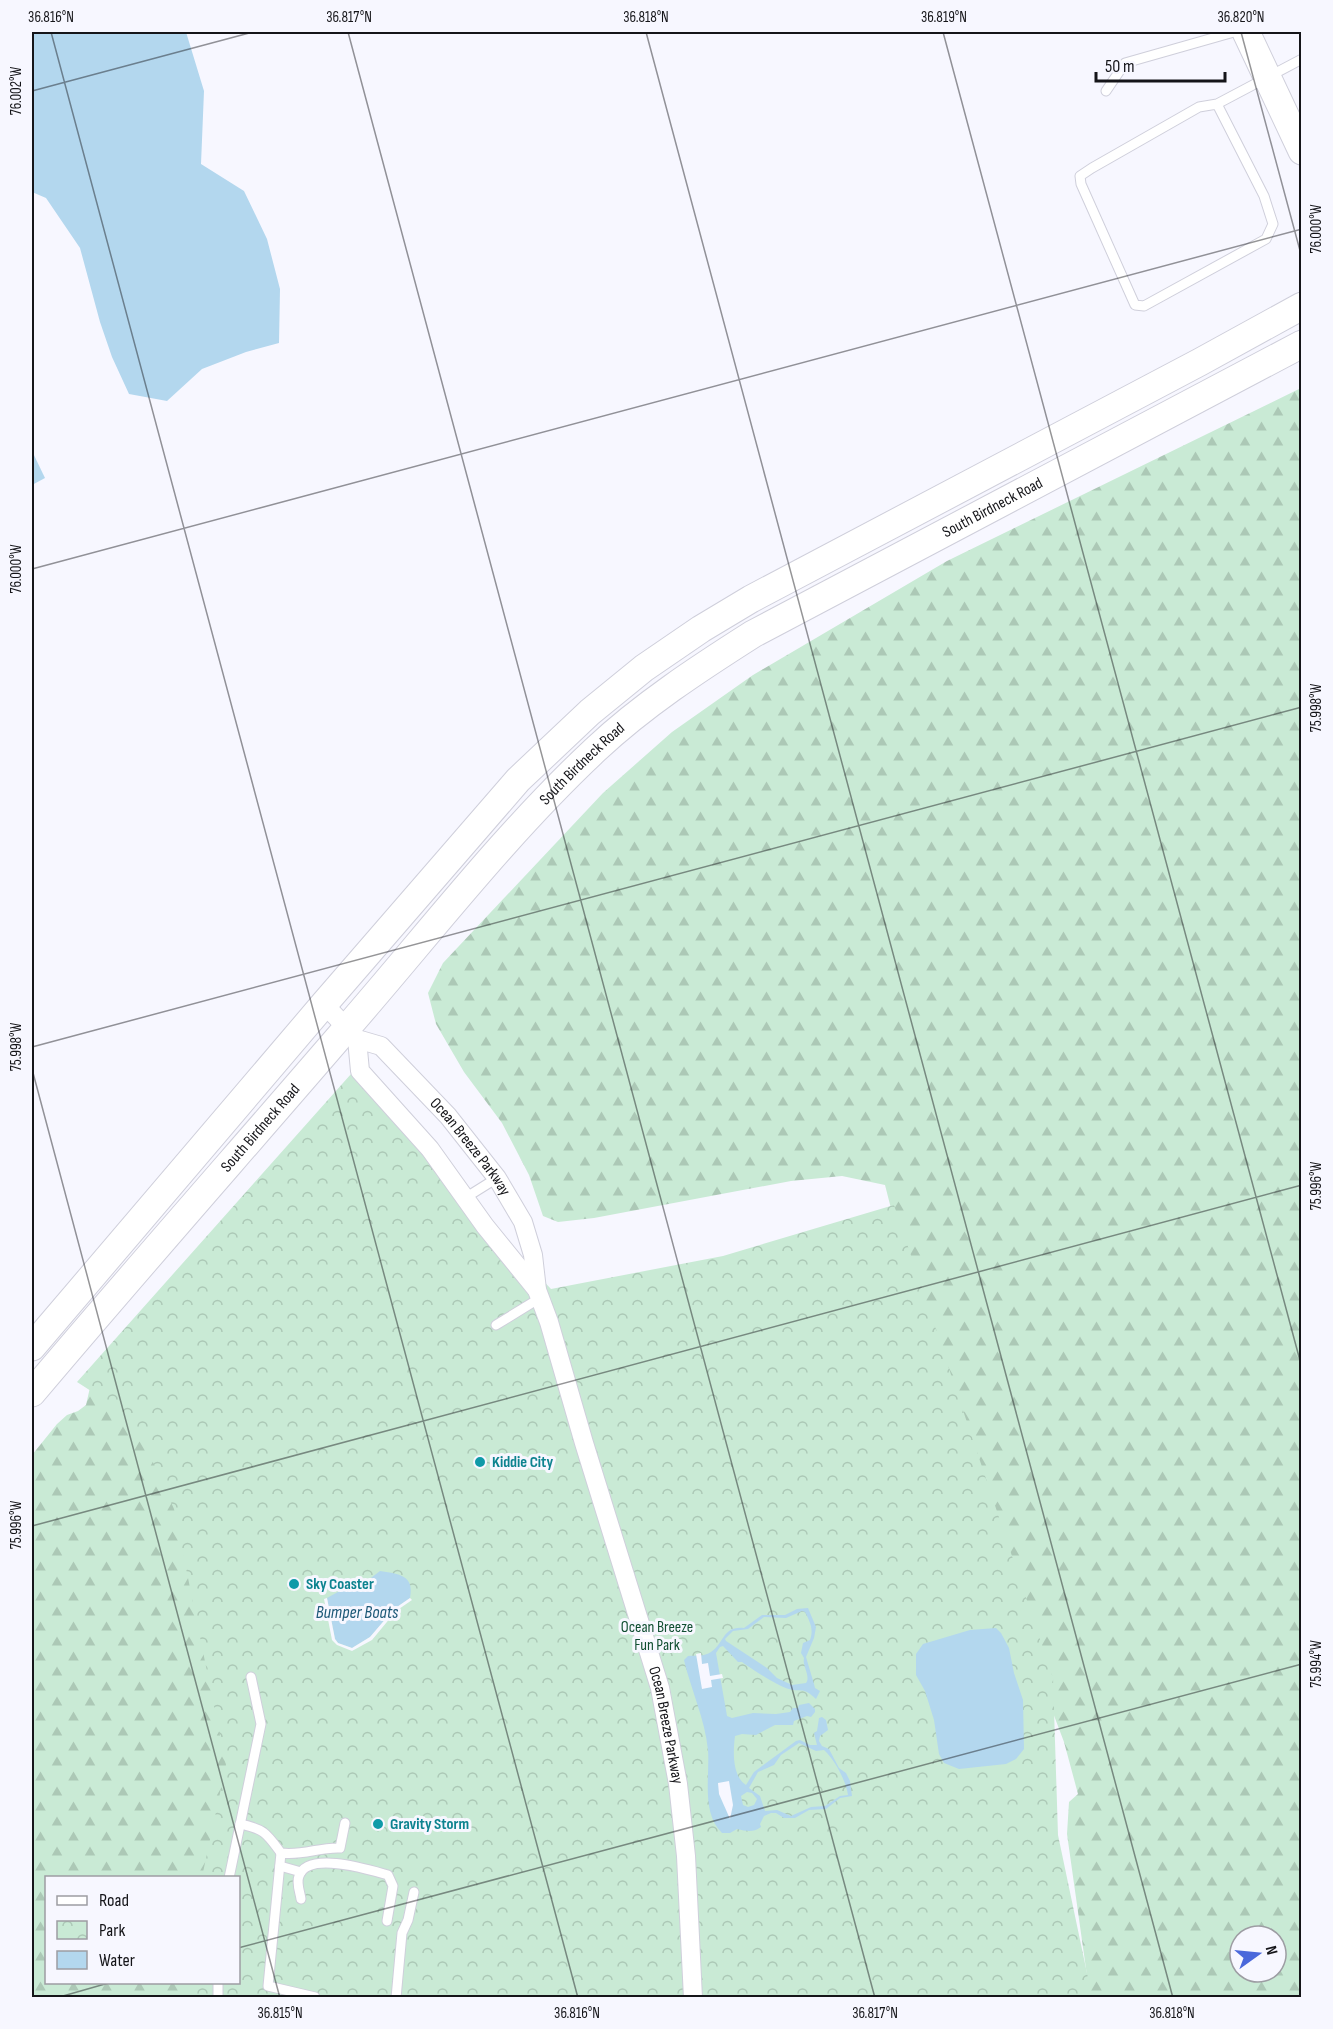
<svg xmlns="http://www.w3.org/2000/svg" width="1333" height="2029" viewBox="0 0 1333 2029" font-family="'Sofia Sans Condensed',sans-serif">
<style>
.forest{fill:url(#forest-firs);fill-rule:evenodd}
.park{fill:url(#park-crowns)}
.water{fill:#b3d7ee;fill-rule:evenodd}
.pier{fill:#f7f7ff}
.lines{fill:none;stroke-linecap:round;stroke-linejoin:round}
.lane-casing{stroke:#cfcfdb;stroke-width:11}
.street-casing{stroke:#cfcfdb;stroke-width:20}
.secondary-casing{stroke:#cfcfdb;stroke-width:29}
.lane{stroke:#fff;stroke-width:9}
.street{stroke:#fff;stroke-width:18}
.secondary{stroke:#fff;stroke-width:27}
.ticks{fill:none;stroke:#151519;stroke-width:1.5;stroke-opacity:0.45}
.culture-dot{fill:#0f9aa8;stroke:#f7f7ff;stroke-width:2}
.labels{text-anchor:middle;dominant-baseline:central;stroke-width:6;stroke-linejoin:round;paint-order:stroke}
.street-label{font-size:16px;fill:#151519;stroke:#f7f7ff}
.culture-label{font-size:16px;font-weight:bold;fill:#0d838f;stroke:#f7f7ff;text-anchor:start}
.park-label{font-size:16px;fill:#104e31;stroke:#f7f7ff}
.water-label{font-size:18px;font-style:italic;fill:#1c5877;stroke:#f7f7ff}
.neatline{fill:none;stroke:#151519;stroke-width:2}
.ticks-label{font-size:15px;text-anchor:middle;fill:#151519}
</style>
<defs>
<pattern id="forest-firs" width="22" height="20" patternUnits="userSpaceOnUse" patternTransform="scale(1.5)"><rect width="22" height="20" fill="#c9ead5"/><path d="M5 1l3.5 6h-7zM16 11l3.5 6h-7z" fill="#acc8b6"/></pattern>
<pattern id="park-crowns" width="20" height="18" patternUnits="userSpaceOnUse" patternTransform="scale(1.5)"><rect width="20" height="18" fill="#c9ead5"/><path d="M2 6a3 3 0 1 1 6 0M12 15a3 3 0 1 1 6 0" fill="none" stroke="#acc8b6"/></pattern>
</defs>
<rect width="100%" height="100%" fill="#f7f7ff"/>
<g class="forest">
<path d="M1301 388V1997H1090L1067 1834 1069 1802 1078 1794 1064 1742 1024 1636 898 1236 885 1185 842 1176 791 1181 594 1218 558 1222 543 1216 529 1175 502 1123 464 1072 436 1024 428 993 443 963 603 793 672 732 753 675 947 561ZM1240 1936H1276V1972H1240Z"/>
<path d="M98 1370 162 1449 232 1750 211 1877 46 1878V1982L204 1983V1997L32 1998V1455L57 1424 67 1415 78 1411 86 1405 91 1383Z"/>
</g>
<path class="park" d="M351 1074 551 1289 723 1256 894 1205 1053 1678 1058 1835 1092 1997H196V1983L238 1982V1878L202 1877 226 1765 174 1509 133 1418 77 1382Z"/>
<g class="water">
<path d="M32 32H186L204 91 201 164 244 191 267 239 280 289 279 343 246 352 202 369 167 401 129 394 112 357 100 322 80 248 46 198 32 192Z"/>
<path d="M32 451 45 478 32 485Z"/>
<path d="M380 1571C397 1574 415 1574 410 1598L394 1609 370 1637 352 1648 338 1643 335 1639 327 1598 354 1583 367 1581Z"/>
<path d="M808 1608 816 1627 814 1638 806 1657 814 1684 815 1688 820 1691 816 1699C802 1686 803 1693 789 1689 777 1686 752 1669 742 1662H738L723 1646 720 1647 716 1653 727 1716 732 1718 753 1713 776 1714 790 1712 793 1708H798L799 1705 809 1703 815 1709V1712L811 1717 807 1716 794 1721 793 1725H775L756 1735 742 1734 735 1736C733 1751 732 1776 746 1785L754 1772 796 1741 800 1740 810 1745H817L814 1733 817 1731 819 1718 822 1717 826 1720 828 1730 820 1736 819 1741 822 1746 829 1749 839 1768 846 1773 850 1781 852 1796 840 1798 826 1809 809 1810 795 1818H784L776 1813H771L764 1816 760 1824 761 1827C752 1833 747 1831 737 1829L730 1833H722C701 1813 710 1776 708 1750 705 1719 691 1690 684 1660L688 1656C696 1655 704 1657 711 1652 725 1643 722 1626 744 1628L762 1615H785L797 1609ZM802 1611 805 1612C810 1622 814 1629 810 1640L803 1643 801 1653 804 1658C802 1666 811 1676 806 1683L792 1685 777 1678 767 1668 726 1641 725 1639 733 1631 748 1629 764 1617 786 1618ZM799 1743 816 1751 824 1750C835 1760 846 1781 848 1795L840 1796 825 1806 811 1807 791 1816 777 1810 765 1811 760 1796 749 1788 758 1772 774 1765 781 1755ZM747 1792 752 1793 757 1799 754 1805 748 1807 743 1805 741 1796Z"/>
<path d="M996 1628 1001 1633 1009 1648 1014 1673 1023 1700 1024 1749 1016 1759 1006 1764 959 1769 944 1763 939 1754 934 1720 925 1691 916 1675V1654L923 1644 970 1630Z"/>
</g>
<g class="pier">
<path d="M327 1598 335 1639 338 1643 352 1648 370 1637 394 1609 410 1598 412 1600 396 1611 372 1640 352 1651 337 1645 332 1640 324 1599Z"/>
<path d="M701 1653 702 1664 708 1663 710 1676 722 1674 723 1678 711 1680 712 1687 702 1689 696 1654Z"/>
<path d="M729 1781 733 1805 730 1819 719 1794 718 1783Z"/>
</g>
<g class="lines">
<g class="lane-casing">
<g id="lane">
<path d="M1106 91 1125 63 1234 32"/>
<path d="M1217 104 1264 196 1273 224 1266 239 1144 306 1135 305 1081 184 1080 176 1092 168 1199 107 1217 104 1302 59"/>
<path d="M465 1198 497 1178"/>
<path d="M496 1325 540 1298"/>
<path d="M240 1824C265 1829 267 1834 281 1853 303 1856 319 1847 340 1848L345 1823"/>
<path d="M281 1853 268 1986 315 1997"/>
<path d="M280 1866 301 1872"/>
<path d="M229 1878 261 1724 251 1677"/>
<path d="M301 1899C300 1892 296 1883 299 1876 308 1850 370 1870 388 1875L393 1886 387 1921"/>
<path d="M218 1998V1982"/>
<path d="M396 1998 402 1933 408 1920 414 1892"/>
</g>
</g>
<g class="street-casing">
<g id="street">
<path id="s1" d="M324 1004 357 1039 381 1046 448 1116 497 1178 523 1222 533 1255 537 1290 549 1322 584 1443 660 1688 678 1784 686 1856 693 1998"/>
<path d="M357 1039 360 1071 430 1149 485 1226 537 1290"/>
</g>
</g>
<g class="secondary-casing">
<g id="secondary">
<path d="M1246 32 1302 151"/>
<path d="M32 1347 324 1004 518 780 590 712 644 668 701 629 751 599 1200 362 1302 306"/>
<path id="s2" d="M32 1393C135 1271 241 1151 346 1029 428 935 504 835 596 749 643 705 698 669 753 634L1302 344"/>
</g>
</g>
<use href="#lane" class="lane"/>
<use href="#street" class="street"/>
<use href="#secondary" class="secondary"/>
</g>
<path class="ticks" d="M51 32 578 1998M348 32 875 1998M646 32 1173 1998M943 32 1302 1368M1241 32 1302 258M32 91 253 32M32 569 1302 229M32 1047 1302 707M32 1069 280 1998M32 1526 1302 1185M238 1948 1302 1664M56 1998 112 1982"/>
<g class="culture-dot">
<circle cx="480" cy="1462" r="6"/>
<circle cx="294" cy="1584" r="6"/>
<circle cx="378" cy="1824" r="6"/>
</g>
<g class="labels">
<g class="street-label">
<text stroke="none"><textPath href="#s2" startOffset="1322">South Birdneck Road</textPath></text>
<text stroke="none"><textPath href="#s2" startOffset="836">South Birdneck Road</textPath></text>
<text stroke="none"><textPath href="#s2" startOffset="350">South Birdneck Road</textPath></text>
<text stroke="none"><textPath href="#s1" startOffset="208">Ocean Breeze Parkway</textPath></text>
<text stroke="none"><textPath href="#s1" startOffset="824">Ocean Breeze Parkway</textPath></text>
</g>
<g class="culture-label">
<text x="492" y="1462">Kiddie City</text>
<text x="306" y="1584">Sky Coaster</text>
<text x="390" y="1824">Gravity Storm</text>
</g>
<g class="park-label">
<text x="657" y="1627">Ocean Breeze<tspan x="657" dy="18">Fun Park</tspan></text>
</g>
<g class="water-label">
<text x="357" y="1612">Bumper Boats</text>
</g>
</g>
<rect width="1333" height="2029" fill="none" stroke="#f7f7ff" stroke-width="66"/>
<rect x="45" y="1876" width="195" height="108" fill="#f7f7ff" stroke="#9d9da3" stroke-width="1.5"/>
<rect x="57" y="1896" width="30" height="9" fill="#ffffff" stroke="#9d9da3" stroke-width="1.5"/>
<text x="99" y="1906" font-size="18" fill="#151519">Road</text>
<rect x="57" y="1921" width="30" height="18" fill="url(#park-crowns)" stroke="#9d9da3" stroke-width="1.5"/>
<text x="99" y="1936" font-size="18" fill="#151519">Park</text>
<rect x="57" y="1951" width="30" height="18" fill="#b3d7ee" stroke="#9d9da3" stroke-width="1.5"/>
<text x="99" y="1966" font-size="18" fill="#151519">Water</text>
<g transform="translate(1258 1954) rotate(75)"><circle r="28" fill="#f7f7ff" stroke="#9d9da3" stroke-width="1.5"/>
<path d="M0-4.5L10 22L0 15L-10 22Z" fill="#4a68db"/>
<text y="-9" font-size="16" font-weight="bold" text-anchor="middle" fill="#151519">N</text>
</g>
<path d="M1096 72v9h129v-9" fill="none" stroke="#151519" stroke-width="3"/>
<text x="1105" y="72" font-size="18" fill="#151519" stroke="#f7f7ff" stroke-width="4.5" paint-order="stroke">50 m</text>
<rect x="33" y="33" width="1267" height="1963" class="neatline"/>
<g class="ticks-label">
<text x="51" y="22">36.816°N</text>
<text x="349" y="22">36.817°N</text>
<text x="646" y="22">36.818°N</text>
<text x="944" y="22">36.819°N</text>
<text x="1241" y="22">36.820°N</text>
<text transform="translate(16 91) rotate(-90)" y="5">76.002°W</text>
<text transform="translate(1316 229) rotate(-90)" y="5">76.000°W</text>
<text transform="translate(16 569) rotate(-90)" y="5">76.000°W</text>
<text transform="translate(1316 708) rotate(-90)" y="5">75.998°W</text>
<text transform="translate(16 1047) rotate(-90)" y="5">75.998°W</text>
<text transform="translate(1316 1186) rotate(-90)" y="5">75.996°W</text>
<text transform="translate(16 1525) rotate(-90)" y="5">75.996°W</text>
<text transform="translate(1316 1664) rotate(-90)" y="5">75.994°W</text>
<text x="280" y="2018">36.815°N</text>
<text x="577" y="2018">36.816°N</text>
<text x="875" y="2018">36.817°N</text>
<text x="1172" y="2018">36.818°N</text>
</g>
</svg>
